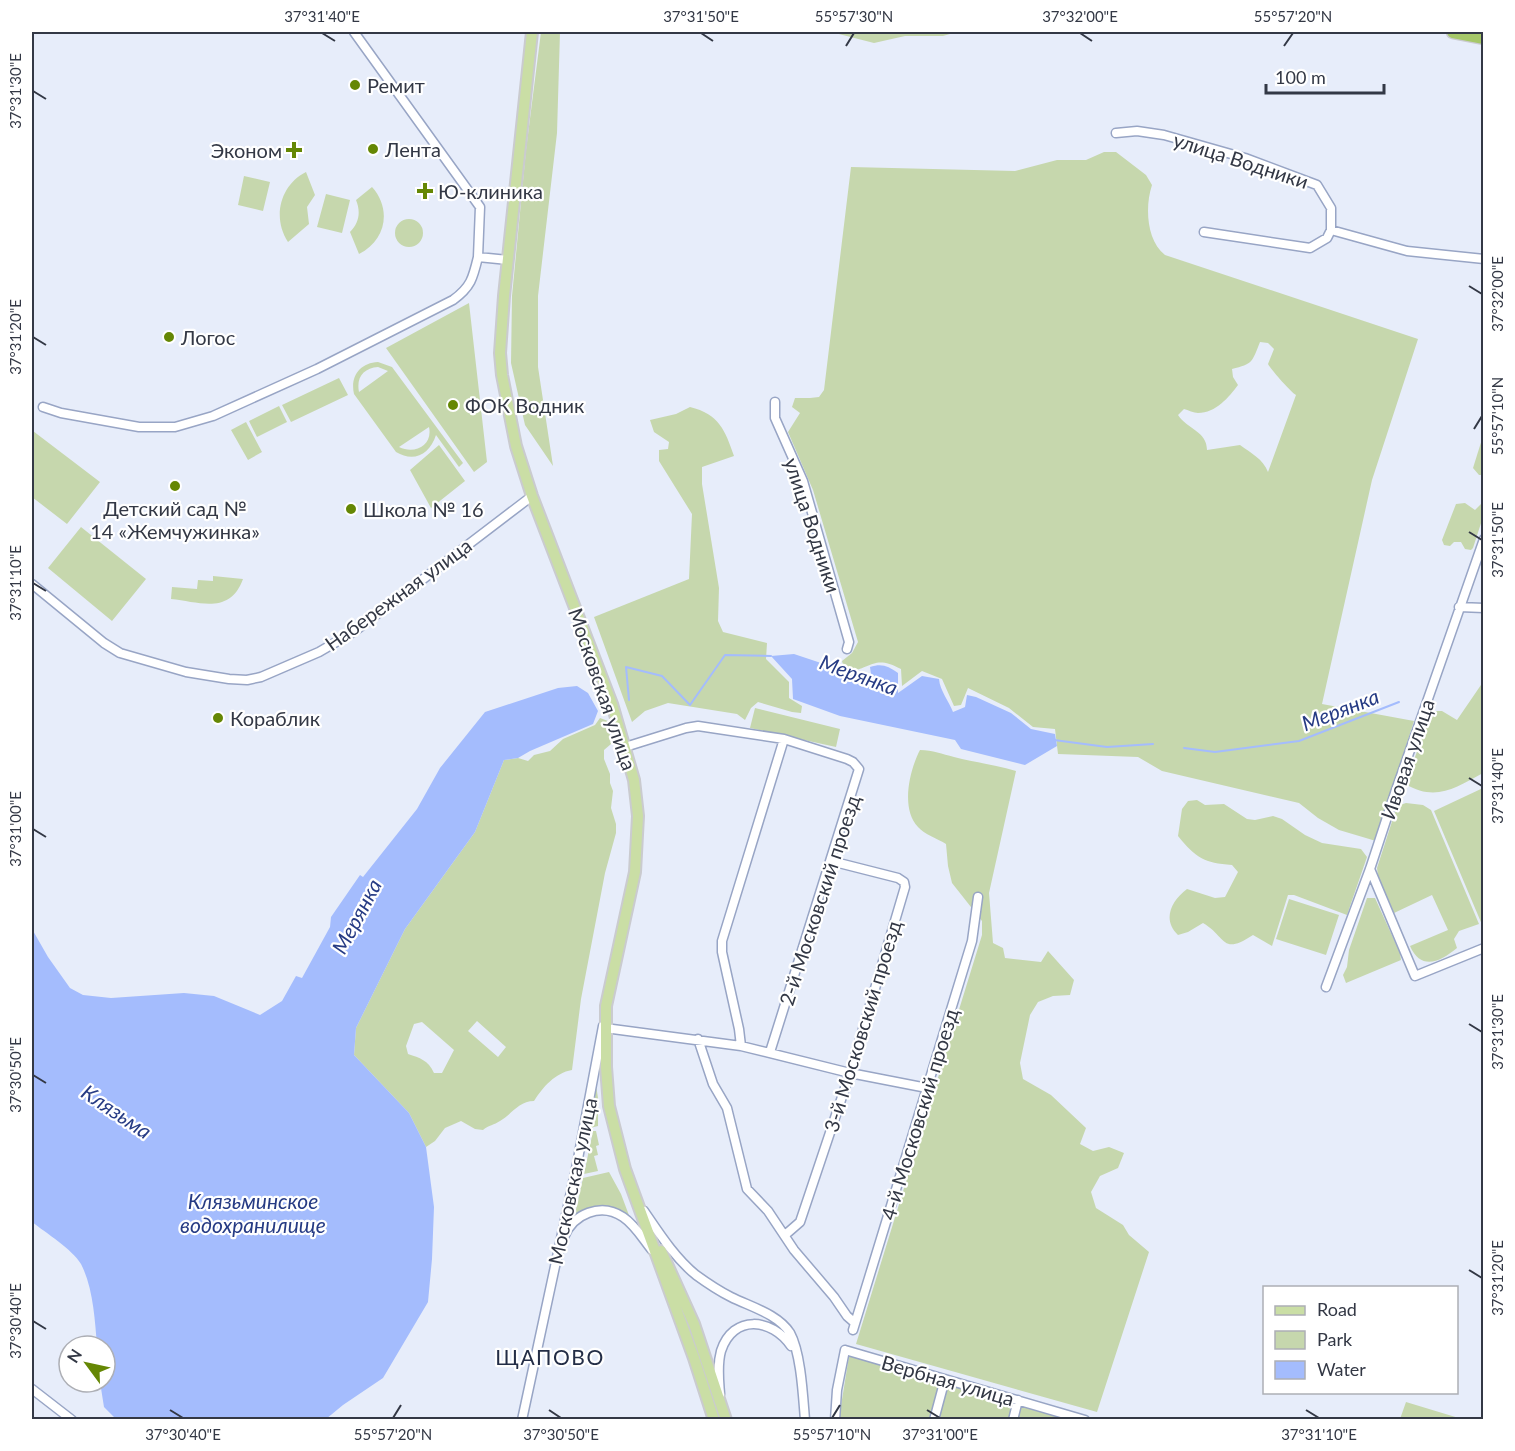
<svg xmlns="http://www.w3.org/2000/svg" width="1515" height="1451" font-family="Lato,sans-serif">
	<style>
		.green { fill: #c6d7ad; fill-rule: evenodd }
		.water { fill: #a4bcfd }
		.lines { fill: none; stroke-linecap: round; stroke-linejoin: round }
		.stream { stroke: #a4bcfd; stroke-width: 2 }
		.minor-casing { stroke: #98a5c5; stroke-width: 11 }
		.major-casing { stroke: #cacbcf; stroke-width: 14 }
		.highway-casing { stroke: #cacbcf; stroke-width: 15 }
		.minor { stroke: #fff; stroke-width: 8 }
		.major { stroke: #cadea5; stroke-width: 10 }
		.highway { stroke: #a6c869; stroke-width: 12 }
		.ticks { fill: none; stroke: #333845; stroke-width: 2 }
		.poi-dot { fill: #658704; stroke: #fff; stroke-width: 2 }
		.labels { text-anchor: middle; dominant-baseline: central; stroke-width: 4.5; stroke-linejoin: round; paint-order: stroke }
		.poi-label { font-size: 20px; fill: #333845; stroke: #fff; text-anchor: start }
		.street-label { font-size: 20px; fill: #333845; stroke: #fff }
		.water-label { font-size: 21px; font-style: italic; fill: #263b84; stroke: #fff }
		.neighbourhood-label { font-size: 21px; letter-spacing: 1.5px; fill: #232d46; stroke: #fff }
		.neatline { fill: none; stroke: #333845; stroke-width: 2 }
		.ticks-label { font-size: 15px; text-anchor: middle; fill: #333845 }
	</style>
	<rect width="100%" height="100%" fill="#e7edfa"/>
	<path class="green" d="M541,32H560L557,133L538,296V367L553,466L525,425L511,363L512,296L526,150Z
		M831,32H957L943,36H905L874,43Z
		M1104,152H1116L1146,175L1152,185C1145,206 1146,240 1165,255L1418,339L1372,480L1322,704L1414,721L1376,841L1339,830L1318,818L1299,803L1162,771L1138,757L1058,754L1055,729L1033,727L1009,708L968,688L961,705L954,706L942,679L922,671L902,686L901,669C873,654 873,669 845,672L842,661L852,653L858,642L813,490L788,432L800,413L792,407L795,398H810L819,397L824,390L851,167L1015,171L1057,160H1086ZM1260,342L1268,343L1274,349L1268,364C1272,371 1291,392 1296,395L1268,472C1263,459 1251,453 1240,445L1207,450C1207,431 1187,429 1178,415L1184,409C1188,410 1194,413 1198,413C1216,413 1229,397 1238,385L1233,377L1232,369C1253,364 1252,362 1260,342Z
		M306,172L315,195L307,207L309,224L288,242C272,218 280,185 306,172Z
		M244,176L270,182L263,211L238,205Z
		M372,187C392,209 386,241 359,254L350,232C359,223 361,212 356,200Z
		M326,194L350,200L342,233L317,227Z
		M395 233a14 14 0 1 1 28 0a14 14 0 1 1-28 0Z
		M469,303L487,462L474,472L386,348Z
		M378,362L392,367L463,463L459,467L436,435C430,454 414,463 396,452L354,394C350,376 360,363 378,362ZM378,367L388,371L359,392C356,377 364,368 378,367ZM429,427C433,445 415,455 399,447Z
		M339,378L348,395L291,422L282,405Z
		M279,406L287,422L257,437L249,421Z
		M690,407C719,414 725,430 734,456L702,467V484L719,588L718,621L723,632L767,643L766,659L789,682V698L802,706L801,713L792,712L758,702L751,708L745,720L737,714L668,703L645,711L632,722L594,617L689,579L692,514L659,461V450L668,449L669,442L654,432L650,420L676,414Z
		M246,422L262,452L248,460L231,430Z
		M33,431L100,482L67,524L32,497V433Z
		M1483,436V475H1479L1473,468Z
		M439,445L465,481L431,508L410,470Z
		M1483,496V517L1473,548L1471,550L1465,549L1461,542H1454L1450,546L1444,545L1442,540L1456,504L1465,503L1475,510L1483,502Z
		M81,527L146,579L112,621L48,568Z
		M213,576L243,579C230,615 200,602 171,599L172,587L197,589L198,580L213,581Z
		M1483,682V773C1455,788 1436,802 1405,784L1432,711H1442L1457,720Z
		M755,708L840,729L836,747L750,728Z
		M600,718L608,721L611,744L604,750V759L610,774V783L613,791L611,808L616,824V833L605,873L581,999L572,1070C555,1073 543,1087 534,1101C519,1101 512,1114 500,1121C494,1125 489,1125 483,1130L475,1129L461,1121L445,1128L435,1141L426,1147L409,1113L354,1055L356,1028L398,943L405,929L475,832L504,760L518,758L528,761L534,755L550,751L563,739L595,725ZM477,1021L506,1047L498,1057L468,1031ZM422,1022L454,1050L442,1073H434C428,1060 420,1058 408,1054L406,1046L414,1024Z
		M920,750C933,750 942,754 954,757C974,762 995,765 1016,771L989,893L993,943L1003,948L1005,958L1041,962L1048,951L1074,980L1070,995L1053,996L1038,1002L1030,1015L1020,1063L1023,1079L1051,1095L1086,1128L1080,1144L1093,1151L1109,1147L1124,1153L1118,1168L1100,1176L1091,1192L1096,1208L1123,1225L1129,1235L1149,1252L1097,1412L856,1344L982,935V921L952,883L948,866L946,844C938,839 924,834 918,827C900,808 910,769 920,750Z
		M1483,788L1484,927H1483L1434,811Z
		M1197,800L1205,805L1224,804L1247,819L1255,820L1273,816L1282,819L1305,835L1322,843L1361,849L1367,857L1347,915L1294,895H1288L1272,946L1253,935C1221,956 1227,937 1203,923L1188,932L1178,935C1162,920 1171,901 1187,889L1215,898L1225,897L1238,872L1232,865C1204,863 1196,858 1178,836L1182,809L1188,801Z
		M1406,803L1423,805L1431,810L1479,924L1459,931L1454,939L1457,948C1440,962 1421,971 1410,946L1448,930L1432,895L1394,913L1378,876L1377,868L1397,806Z
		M1367,898H1375L1400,953L1401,960L1346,983L1343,975L1347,967L1349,950Z
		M1289,899L1339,915L1326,955L1276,939Z
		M595,1079L598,1098V1126L590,1128Z
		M593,1131H596L599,1145L596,1146L598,1155L594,1156L598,1171L584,1174Z
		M609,1172L621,1194L630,1218C609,1203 599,1202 575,1214L583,1178Z
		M850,1350L1096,1419L840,1420V1412Z
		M1406,1402L1462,1419H1400Z"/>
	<path class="water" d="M794,654L827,665L844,675L871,674L870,667C882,663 888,666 898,673V693L922,676L939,679C940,691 949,701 953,712L965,707L967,695L976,697L1011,713L1031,729L1055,734L1057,746L1025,765L961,749L955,740L840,716L793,699L792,679L771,656Z
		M577,686L588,693L598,711L593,724L530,751L518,758L504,760L475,832L405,929L398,943L356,1028L354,1055L409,1113L426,1147L434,1207L432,1259L428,1302L383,1378L343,1405L326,1419H116L104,1407L100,1382H105V1346H97C95,1320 93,1287 81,1264C72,1249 46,1233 32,1222V929L48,957L70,988L83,995L111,998L184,993L214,996L260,1015L282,1001L296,976L302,978L330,927L331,917L360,875L363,877L417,809L440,768L485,712L558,688Z"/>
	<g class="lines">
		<path class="stream" d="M629,700L626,667L662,676L690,705L725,655L771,656
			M1054,740L1107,747L1153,744
			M1184,748L1215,752L1299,741L1399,702"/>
		<defs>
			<path id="minor" d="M354,32L480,207L478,257
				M1116,133L1137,131L1164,135L1245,158L1317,185L1331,208V230
				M1204,232L1310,248L1327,238L1331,230L1407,251L1484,259
				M775,402V418L803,481L849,642L847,649
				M43,407L61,413L139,427H175L213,416L317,369L453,300C471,287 473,278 478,257L508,260
				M32,584L104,643L120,653L186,672L229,679L247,680L261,677L319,652L355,631L532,496
				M1459,607L1484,608
				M625,747L686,728L698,726L784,739L847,759L853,762L859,769L770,1052
				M1370,869L1415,976L1484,948
				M1326,987L1370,869L1395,793L1484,539
				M605,1028L741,1046L850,1073L927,1088
				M698,1039L713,1084L727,1108L747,1189L768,1211L794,1250L834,1297L847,1316L855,1323
				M741,1046L739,1029L722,952V941L784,739
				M644,1211C659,1233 675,1258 696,1275C707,1283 719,1291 731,1297C751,1307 778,1314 790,1333C801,1353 803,1396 805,1420
				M785,1235L800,1222L850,1073L905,887L904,882L898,878L831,861
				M564,1237C573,1214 601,1202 623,1217C635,1225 643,1239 652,1250
				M853,1330L972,941L978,897
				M32,1389L72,1420
				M720,1394C719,1380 717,1365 721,1351C733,1314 772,1318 791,1346
				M522,1420L577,1164L603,1026
				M835,1420L837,1390L845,1350L1085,1420
				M934,1420L945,1379
				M1013,1420L1018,1400"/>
			<path id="major" d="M532,32L504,296L500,353L502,375L516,446L532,496L612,704L634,780L638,816L635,872L606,1006V1067L609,1106L625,1169L694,1358L714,1420
				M661,1251L694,1324L726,1420"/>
			<path id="highway" d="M1453,32L1484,38"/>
		</defs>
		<use href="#minor" class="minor-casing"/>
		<use href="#major" class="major-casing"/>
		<use href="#highway" class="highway-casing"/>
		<use href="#minor" class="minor"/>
		<use href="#major" class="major"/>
		<use href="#highway" class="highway"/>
	</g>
	<path class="ticks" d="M322,33L335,41M701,33L713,41M1080,33L1092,41M846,46L854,33M1284,46L1293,33M33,91L46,99M1469,286L1482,294M33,337L46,345M1474,429L1482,416M1469,532L1482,540M33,583L46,591M1469,778L1482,786M33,829L46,837M1469,1024L1482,1032M33,1075L46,1083M1469,1270L1482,1278M33,1321L46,1329M170,1410L183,1418M549,1410L561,1418M927,1410L940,1418M1306,1410L1319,1418M393,1418L401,1405M832,1418L840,1405"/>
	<g class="poi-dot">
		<circle cx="355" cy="85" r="6"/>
		<circle cx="373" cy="149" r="6"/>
		<path d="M291 141h6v6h6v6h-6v6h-6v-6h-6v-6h6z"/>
		<path d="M422 182h6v6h6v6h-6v6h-6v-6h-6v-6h6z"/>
		<circle cx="169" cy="337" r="6"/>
		<circle cx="453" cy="405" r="6"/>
		<circle cx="175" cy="486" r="6"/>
		<circle cx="351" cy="509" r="6"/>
		<circle cx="218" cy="718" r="6"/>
	</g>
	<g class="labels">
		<g class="poi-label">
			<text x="367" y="85">Ремит</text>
			<text x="385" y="149">Лента</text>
			<text x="282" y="150" text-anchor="end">Эконом</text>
			<text x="438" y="191">Ю-клиника</text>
			<text x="181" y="337">Логос</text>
			<text x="465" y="405">ФОК Водник</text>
			<text x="175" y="508" text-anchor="middle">Детский сад №<tspan x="175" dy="23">14 «Жемчужинка»</tspan></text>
			<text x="363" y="509">Школа № 16</text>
			<text x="230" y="718">Кораблик</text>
		</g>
		<g class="street-label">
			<text transform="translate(1241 160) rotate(18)">улица Водники</text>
			<text transform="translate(813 525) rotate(72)">улица Водники</text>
			<text transform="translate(398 594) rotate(-36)">Набережная улица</text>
			<text transform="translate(603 689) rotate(71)">Московская улица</text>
			<text transform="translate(1407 759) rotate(-71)">Ивовая улица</text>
			<text transform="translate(819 900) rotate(-72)">2-й Московский проезд</text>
			<text transform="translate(862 1026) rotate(-73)">3-й Московский проезд</text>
			<text transform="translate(919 1114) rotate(-73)">4-й Московский проезд</text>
			<text transform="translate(572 1181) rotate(-78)">Московская улица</text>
			<text transform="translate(948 1380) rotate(16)">Вербная улица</text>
		</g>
		<g class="water-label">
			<text transform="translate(859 674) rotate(20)">Мерянка</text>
			<text transform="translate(1340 709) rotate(-21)">Мерянка</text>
			<text transform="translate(356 916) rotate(-62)">Мерянка</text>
			<text transform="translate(117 1111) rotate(34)">Клязьма</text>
			<text x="253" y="1200">Клязьминское<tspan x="253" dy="24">водохранилище</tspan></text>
		</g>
		<g class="neighbourhood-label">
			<text x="550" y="1356">ЩАПОВО</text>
		</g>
	</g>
	<rect width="1515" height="1451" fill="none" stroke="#ffffff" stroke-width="66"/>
	<rect x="1263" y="1286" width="195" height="108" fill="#ffffff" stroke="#adafb5" stroke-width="1.5"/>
	<rect x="1275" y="1306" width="30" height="9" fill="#cadea5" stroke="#adafb5" stroke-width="1.5"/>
	<text x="1317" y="1316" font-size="18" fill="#333845">Road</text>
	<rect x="1275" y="1331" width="30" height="18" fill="#c6d7ad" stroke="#adafb5" stroke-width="1.5"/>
	<text x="1317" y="1346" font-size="18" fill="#333845">Park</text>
	<rect x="1275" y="1361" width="30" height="18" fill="#a4bcfd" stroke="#adafb5" stroke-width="1.5"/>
	<text x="1317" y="1376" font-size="18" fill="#333845">Water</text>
	<g transform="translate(87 1364) rotate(303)"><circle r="28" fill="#ffffff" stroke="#adafb5" stroke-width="1.5"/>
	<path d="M0-4.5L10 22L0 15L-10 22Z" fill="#658704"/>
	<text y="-9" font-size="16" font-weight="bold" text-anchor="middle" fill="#333845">N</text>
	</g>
	<path d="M1266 84v9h118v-9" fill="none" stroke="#333845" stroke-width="3"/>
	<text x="1275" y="84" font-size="18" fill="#333845" stroke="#ffffff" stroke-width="4.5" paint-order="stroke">100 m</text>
	<rect x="33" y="33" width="1449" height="1385" class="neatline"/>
	<g class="ticks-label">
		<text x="322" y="22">37°31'40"E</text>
		<text x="701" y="22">37°31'50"E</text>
		<text x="854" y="22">55°57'30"N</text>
		<text x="1080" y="22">37°32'00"E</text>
		<text x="1293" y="22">55°57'20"N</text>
		<text transform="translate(16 91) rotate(-90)" y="5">37°31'30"E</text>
		<text transform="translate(1498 294) rotate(-90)" y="5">37°32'00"E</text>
		<text transform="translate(16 337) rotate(-90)" y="5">37°31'20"E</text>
		<text transform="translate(1498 416) rotate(-90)" y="5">55°57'10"N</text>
		<text transform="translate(1498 540) rotate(-90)" y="5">37°31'50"E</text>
		<text transform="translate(16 583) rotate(-90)" y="5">37°31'10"E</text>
		<text transform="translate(1498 786) rotate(-90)" y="5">37°31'40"E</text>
		<text transform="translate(16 829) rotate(-90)" y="5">37°31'00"E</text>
		<text transform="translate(1498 1032) rotate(-90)" y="5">37°31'30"E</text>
		<text transform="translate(16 1075) rotate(-90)" y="5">37°30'50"E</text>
		<text transform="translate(1498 1278) rotate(-90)" y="5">37°31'20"E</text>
		<text transform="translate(16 1321) rotate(-90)" y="5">37°30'40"E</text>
		<text x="183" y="1440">37°30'40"E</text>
		<text x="393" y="1440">55°57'20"N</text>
		<text x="561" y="1440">37°30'50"E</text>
		<text x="832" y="1440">55°57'10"N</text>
		<text x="940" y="1440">37°31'00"E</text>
		<text x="1319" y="1440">37°31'10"E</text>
	</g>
</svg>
